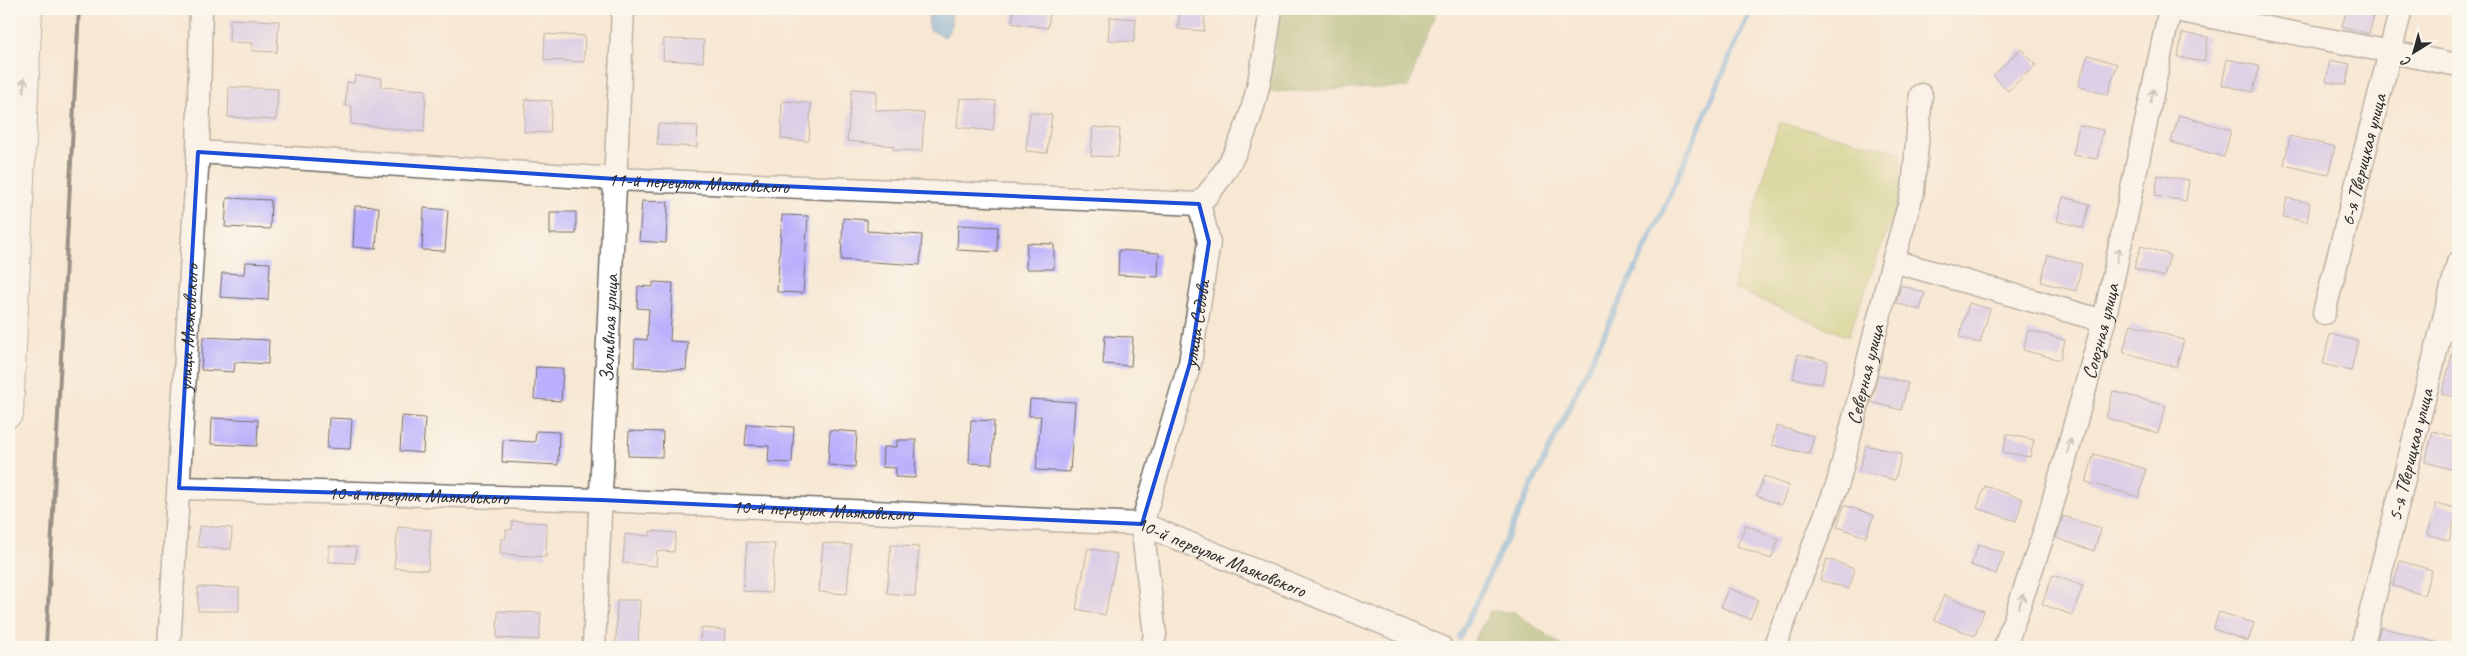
<svg xmlns="http://www.w3.org/2000/svg" width="2467" height="656" font-family="Caveat,sans-serif">
	<style>
		.green { fill: #bbc86a; stroke: #737a4a }
		.forest { fill: #94ac5e; stroke: #606c44 }
		.water { fill: #67a7da; stroke: #496982 }
		.lines { fill: none; stroke-linecap: round; stroke-linejoin: round }
		.stream { stroke: #67a7da; stroke-width: 5.5 }
		.building { fill: #baaffc }
		.minor-casing { stroke: #726d66; stroke-width: 25 }
		.major-casing { stroke: #726d66; stroke-width: 30 }
		.minor { stroke: #fff; stroke-width: 22 }
		.major { stroke: #fff; stroke-width: 28 }
		.rail { stroke: #2b2b2b; stroke-width: 4 }
		.oneway { stroke: #a0a0a0 }
		.marked { fill: none; stroke: #1d4ed8; stroke-width: 4; stroke-linejoin: round }
		.labels { text-anchor: middle; dominant-baseline: central; stroke-width: 4.5; stroke-linejoin: round; paint-order: stroke }
		.street-label { font-size: 20px; fill: #2b2b2b; stroke: #fbf7ec }
	</style>
	<rect width="100%" height="100%" fill="#fbf7ec"/>
	<filter id="ink" filterUnits="userSpaceOnUse"><feTurbulence type="fractalNoise" baseFrequency=".02" numOctaves="2"/><feDisplacementMap in="SourceGraphic" scale="10" xChannelSelector="R" yChannelSelector="G"/><feConvolveMatrix kernelMatrix="1 2 1 2 8 2 1 2 1" color-interpolation-filters="sRGB"/></filter>
	<filter id="wash" filterUnits="userSpaceOnUse"><feTurbulence type="fractalNoise" baseFrequency=".0096" numOctaves="4" result="noise"/><feDisplacementMap in="SourceGraphic" scale="20" xChannelSelector="R" yChannelSelector="G"/><feGaussianBlur stdDeviation="1.12" result="paint"/><feColorMatrix in="noise" values="0 0 0 0 0 0 0 0 0 0 0 0 0 0 0 0 0 1.4 0 .05"/><feComposite in="paint" operator="in"/></filter>
	<g filter="url(#wash)">
		<rect width="100%" height="100%" fill="#f7e8d4"/>
		<path class="green" d="M1779,122L1901,152L1900,196L1848,337L1733,288Z"/>
		<path class="forest" d="M1282,9H1437L1408,87L1267,92Z
			M1490,611L1514,612L1564,647H1482L1474,640Z"/>
		<path class="water" d="M929,9H952L951,27L945,37L928,29Z"/>
		<g class="lines">
			<path class="stream" d="M1459,638L1662,213L1751,9"/>
		</g>
		<g id="blocks">
			<path class="building" d="M1014,9L1050,12L1048,28L1012,23Z
				M1180,9H1205L1204,31L1178,29Z
				M2347,9H2376L2369,34L2342,26Z
				M1110,17L1136,19L1134,42L1108,40Z
				M230,19L279,21L277,52L252,51L253,43L229,42Z
				M2182,33L2208,37L2204,62L2178,57Z
				M545,34L585,36L584,62L544,60Z
				M664,39L704,40L703,62L663,60Z
				M2021,49L2036,65L2008,91L1993,75Z
				M2088,55L2117,64L2108,95L2078,86Z
				M2227,59L2259,66L2253,92L2222,85Z
				M2330,60L2350,64L2346,85L2326,82Z
				M355,76L382,78L381,87L426,90L424,132L351,124L352,106H345L347,82L354,83Z
				M229,87L278,89L276,120L228,117Z
				M852,89L877,91L875,110L924,113L922,151L894,150V146L847,141Z
				M960,98L996,101L993,131L957,127Z
				M526,99L552,101L550,133L524,132Z
				M782,101L811,103L809,141L781,139Z
				M1030,112L1052,115L1047,153L1026,151Z
				M2179,115L2231,130L2224,157L2171,142Z
				M658,124L698,126L697,147L657,145Z
				M2079,125L2103,130L2097,159L2073,155Z
				M1093,127L1120,129L1118,157L1091,156Z
				M2290,136L2335,147L2328,175L2284,165Z
				M2158,175L2189,180L2186,201L2155,196Z
				M2063,197L2090,204L2083,228L2057,221Z
				M227,198L271,200L270,229L225,227Z
				M2287,198L2310,203L2307,222L2283,217Z
				M642,201L668,202L666,243L639,241Z
				M355,206L379,207L376,249L353,247Z
				M424,208L448,210L445,251L422,250Z
				M550,212H576V234H550Z
				M782,215L808,216L803,293L777,292Z
				M843,218L867,220V231L922,235L920,265L841,260Z
				M958,225L998,227L997,252L957,250Z
				M1027,243L1054,244V269H1026Z
				M2141,246L2170,255L2164,277L2134,268Z
				M1119,250L1159,253L1158,277L1118,275Z
				M2048,255L2082,264L2076,291L2041,282Z
				M245,262L270,263L268,300L220,297L222,273L244,274Z
				M653,282L673,283L670,341L688,342L686,370L634,367L635,339L647,340L649,309L637,308L638,286L653,287Z
				M1901,285L1925,293L1920,310L1896,303Z
				M1969,303L1990,309L1980,343L1959,337Z
				M2131,324L2184,340L2176,367L2123,352Z
				M2028,330L2065,340L2060,360L2023,350Z
				M2330,334L2358,341L2351,371L2323,364Z
				M1105,336L1133,337L1131,366L1103,364Z
				M203,337L269,340L268,364L235,362L234,372L201,370Z
				M2453,351L2458,352V398L2442,394Z
				M1798,354L1828,361L1822,384L1793,378Z
				M536,367L563,368L561,401L534,399Z
				M1878,375L1908,383L1901,410L1871,402Z
				M2113,391L2166,406L2158,433L2106,418Z
				M1030,399L1075,402L1070,472L1036,470L1041,416H1029Z
				M402,416L425,418L423,453L400,451Z
				M212,418L258,420L257,446L211,444Z
				M329,418L352,419L350,449L327,448Z
				M971,420L994,421L992,464L969,463Z
				M747,424L794,427L792,463L768,462L769,446L745,445Z
				M1776,426L1814,436L1809,454L1772,445Z
				M830,430L857,432L855,467L828,465Z
				M536,431L559,432L558,465L502,462L503,440L535,442Z
				M629,431L663,432L662,457L628,456Z
				M2433,431L2458,438V471L2425,462Z
				M2007,434L2034,440L2030,457L2003,452Z
				M897,440H916L915,478L895,477L896,468L882,467L883,447H897Z
				M1866,445L1902,454L1895,480L1859,471Z
				M2094,454L2146,469L2139,497L2086,482Z
				M1764,476L1789,486L1781,505L1757,496Z
				M1985,486L2023,499L2016,521L1977,508Z
				M2436,503L2458,509L2449,541L2427,534Z
				M1844,505L1874,515L1866,537L1837,527Z
				M2063,516L2101,528L2094,551L2056,538Z
				M512,521L547,523L546,557L500,554L501,539H506V530H512Z
				M1746,525L1779,539L1771,559L1737,546Z
				M199,526L232,528L231,549L198,547Z
				M398,527L431,530L428,570L394,568Z
				M650,531L676,533L674,552L657,551L656,566L623,563L625,534L650,536Z
				M747,542L775,544L771,593L743,591Z
				M823,543L851,545L847,594L819,592Z
				M1979,544L2004,553L1996,574L1971,565Z
				M891,545L919,547L915,596L887,593Z
				M329,546L356,547L355,563L329,562Z
				M1088,548L1117,554L1105,615L1076,609Z
				M1827,559L1855,569L1849,589L1820,580Z
				M2400,561L2432,570L2424,595L2393,586Z
				M2053,575L2083,586L2072,615L2042,604Z
				M198,587L239,588V611H198Z
				M1728,588L1758,600L1750,619L1721,607Z
				M1944,595L1984,611L1975,636L1934,620Z
				M617,600H640L638,646L616,645Z
				M498,611L541,613L539,640L497,638Z
				M2219,612L2254,623L2248,641L2213,629Z
				M2381,627L2438,643L2437,647H2375Z
				M701,628L726,630L725,647H700Z"/>
		</g>
	</g>
	<g filter="url(#ink)">
		<use href="#blocks" fill-opacity="0" stroke="#726d66" stroke-width="1"/>
		<g class="lines">
			<defs>
				<g id="minor">
					<path d="M2170,9L2458,65"/>
					<path id="s1" d="M198,152L616,179L1199,204"/>
					<path d="M1199,204C1253,147 1260,83 1271,9"/>
					<path d="M1893,261L2104,321"/>
					<path id="s2" d="M2324,313L2401,9"/>
					<path id="s3" d="M179,488L601,500L1142,524L1441,647"/>
					<path id="s4" d="M169,647L198,152L201,9"/>
					<path id="s5" d="M594,647L623,9"/>
					<path id="s6" d="M1152,647L1155,635L1142,524L1190,363L1209,242L1199,204"/>
					<path id="s7" d="M1774,647L1838,483L1893,261L1913,191L1921,95"/>
					<path id="s8" d="M2005,647L2046,527L2104,321L2170,9"/>
					<path id="s9" d="M2362,647L2458,263"/>
				</g>
				<path id="major" d="M9,413L28,9"/>
			</defs>
			<use href="#minor" class="minor-casing"/>
			<use href="#major" class="major-casing"/>
			<use href="#minor" class="minor"/>
			<use href="#major" class="major"/>
			<path class="rail" d="M46,647L79,9"/>
		</g>
		<defs><path id="oneway-shaft" d="M-6 0H5M1.5-3L5.5 0L1.5 3" fill="none" stroke-width="1.6" stroke-linecap="round" stroke-linejoin="round" transform="scale(1.25)"/></defs>
		<g class="oneway">
			<use href="#oneway-shaft" transform="translate(24 85) rotate(-87)"/>
			<use href="#oneway-shaft" transform="translate(2152 96) rotate(-78)"/>
			<use href="#oneway-shaft" transform="translate(2118 255) rotate(-78)"/>
			<use href="#oneway-shaft" transform="translate(2069 446) rotate(-74)"/>
			<use href="#oneway-shaft" transform="translate(2021 601) rotate(-71)"/>
		</g>
	</g>
	<path d="M0 0H2467V656H0ZM198,152L616,179L1199,204L1209,242L1190,363L1142,524L601,500L179,488Z" fill="#f7e8d4" fill-opacity=".55" fill-rule="evenodd"/>
	<path class="marked" d="M198,152L616,179L1199,204L1209,242L1190,363L1142,524L601,500L179,488Z"/>
	<g class="labels">
		<g class="street-label">
			<text stroke="none"><textPath href="#s2" startOffset="158">6-я Тверицкая улица</textPath></text>
			<text stroke="none"><textPath href="#s1" startOffset="501">11-й переулок Маяковского</textPath></text>
			<text stroke="none"><textPath href="#s6" startOffset="332">улица Седова</textPath></text>
			<text stroke="none"><textPath href="#s4" startOffset="320">улица Маяковского</textPath></text>
			<text stroke="none"><textPath href="#s5" startOffset="319">Заливная улица</textPath></text>
			<text stroke="none"><textPath href="#s8" startOffset="330">Союзная улица</textPath></text>
			<text stroke="none"><textPath href="#s7" startOffset="288">Северная улица</textPath></text>
			<text stroke="none"><textPath href="#s9" startOffset="198">5-я Тверицкая улица</textPath></text>
			<text stroke="none"><textPath href="#s3" startOffset="239">10-й переулок Маяковского</textPath></text>
			<text stroke="none"><textPath href="#s3" startOffset="644">10-й переулок Маяковского</textPath></text>
			<text stroke="none"><textPath href="#s3" startOffset="1049">10-й переулок Маяковского</textPath></text>
		</g>
	</g>
	<rect width="2467" height="656" fill="none" stroke="#fbf7ec" stroke-width="30"/>
	<g transform="translate(2414 52) rotate(217)" stroke="#fbf7ec" stroke-width="4" paint-order="stroke">
	<path d="M0-4L9 19L0 12L-9 19Z" fill="#2b2b2b"/>
	<text y="-8" font-size="14" font-weight="bold" text-anchor="middle" fill="#2b2b2b">С</text>
	</g>
</svg>
